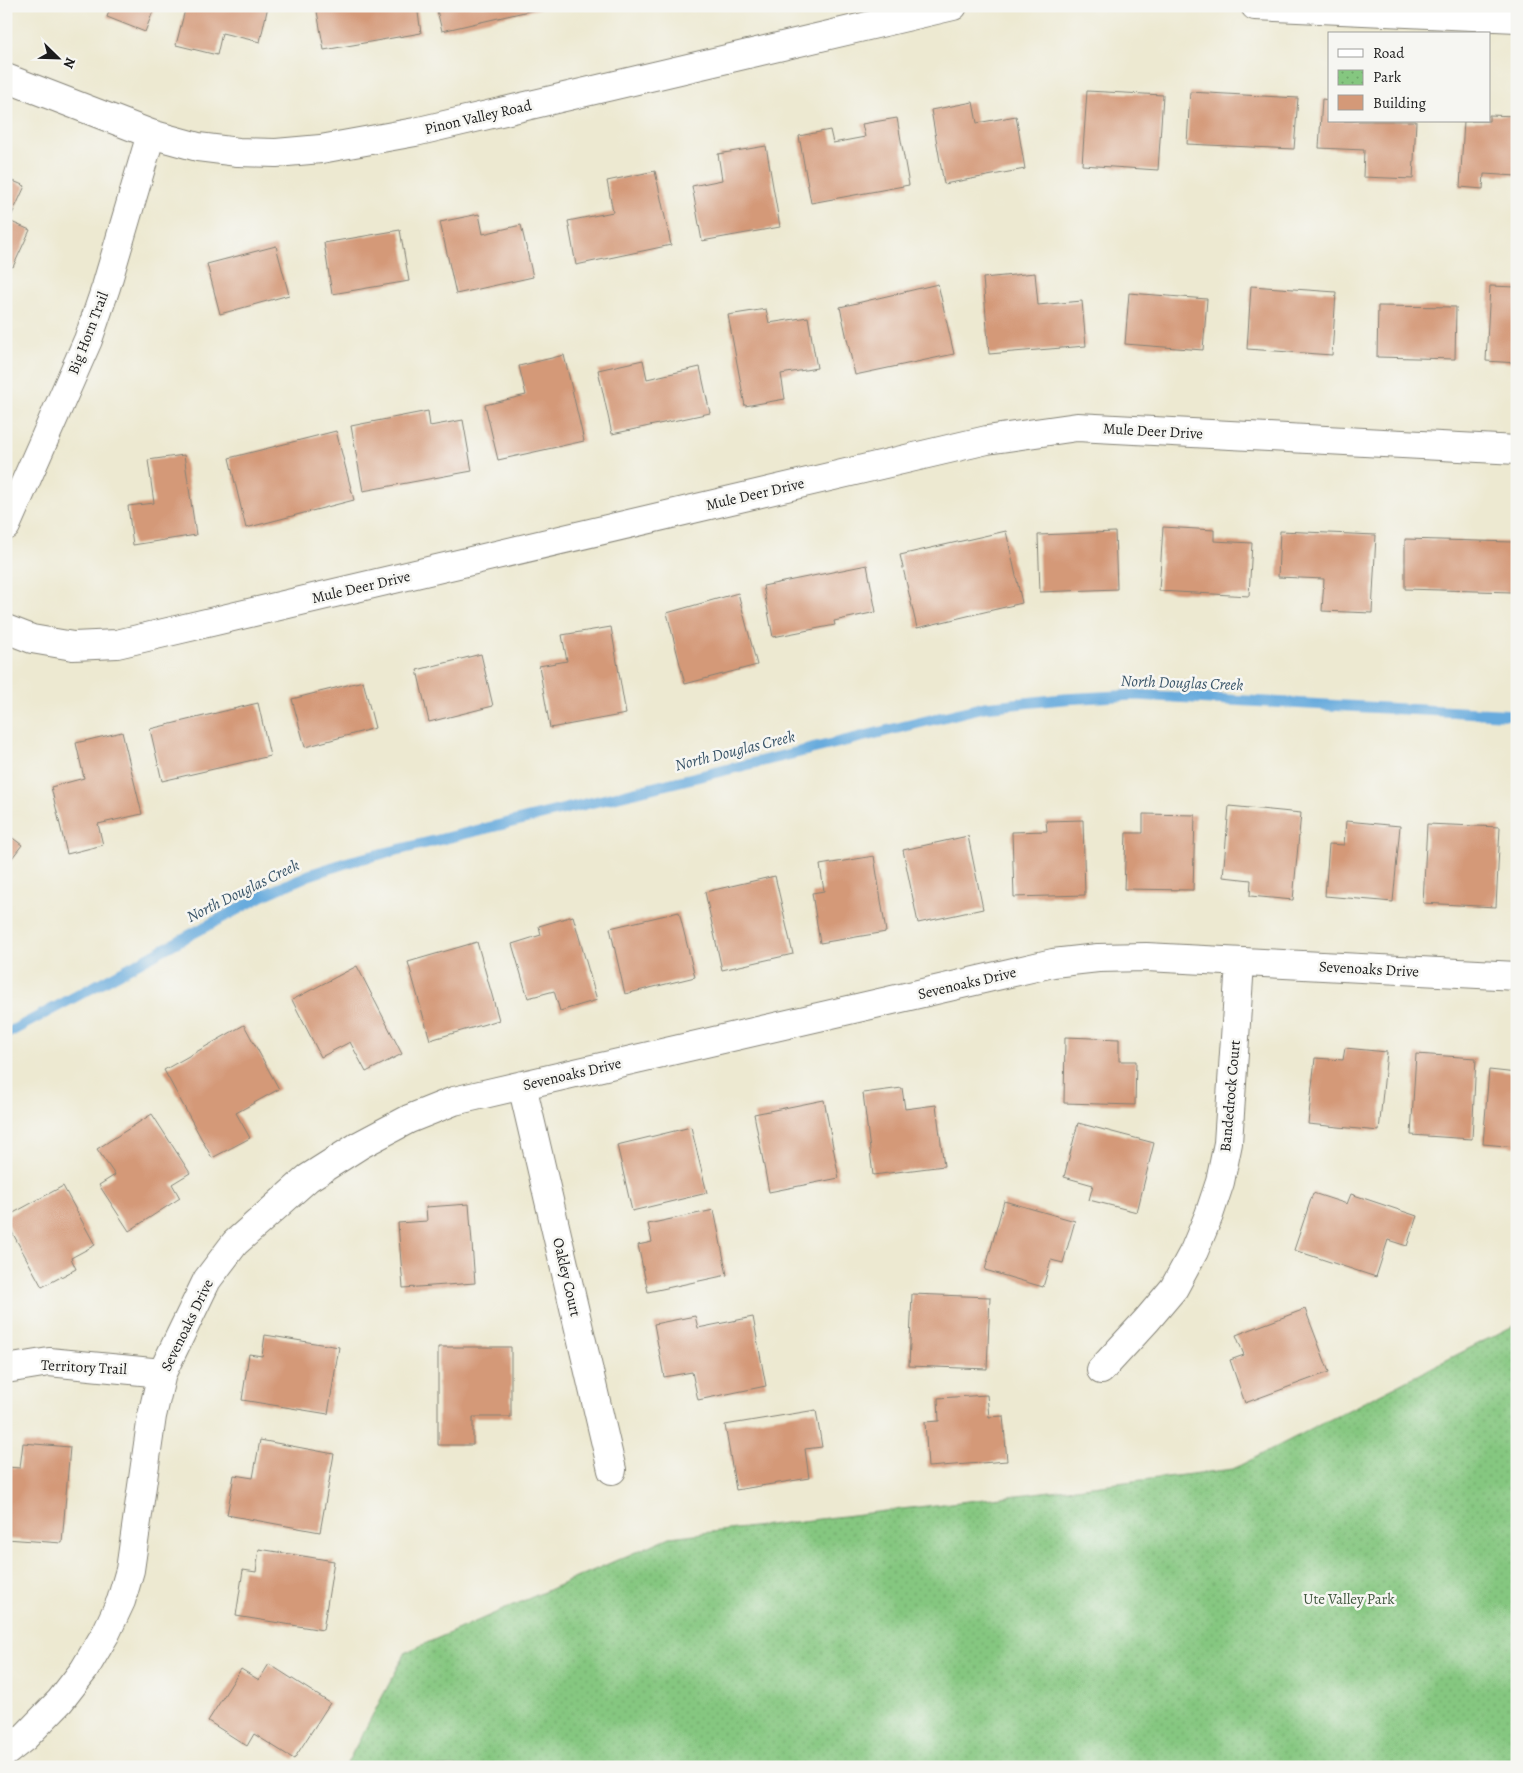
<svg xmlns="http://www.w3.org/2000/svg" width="1523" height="1773" font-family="Alegreya,serif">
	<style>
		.park { fill: url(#park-dots); stroke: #50724e }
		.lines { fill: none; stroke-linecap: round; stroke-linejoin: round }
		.stream { stroke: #68abdd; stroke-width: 11 }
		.building { fill: #d49978 }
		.street-casing { stroke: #848276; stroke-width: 30 }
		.street { stroke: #fff; stroke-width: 28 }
		.labels { text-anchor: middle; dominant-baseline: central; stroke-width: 5; stroke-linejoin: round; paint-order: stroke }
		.street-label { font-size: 15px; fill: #1c1c1c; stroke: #f6f6f2 }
		.park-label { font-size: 15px; fill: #41583f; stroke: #f6f6f2 }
		.water-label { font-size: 16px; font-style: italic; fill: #3a5569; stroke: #f6f6f2 }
	</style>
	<defs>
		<pattern id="park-dots" width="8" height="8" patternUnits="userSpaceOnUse" patternTransform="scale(1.25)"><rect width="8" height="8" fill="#85c780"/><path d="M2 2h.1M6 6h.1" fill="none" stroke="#72aa6e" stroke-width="1.8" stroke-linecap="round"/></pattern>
	</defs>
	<rect width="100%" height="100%" fill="#f6f6f2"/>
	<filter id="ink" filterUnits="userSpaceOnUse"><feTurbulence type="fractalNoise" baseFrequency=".02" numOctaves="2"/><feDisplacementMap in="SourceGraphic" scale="10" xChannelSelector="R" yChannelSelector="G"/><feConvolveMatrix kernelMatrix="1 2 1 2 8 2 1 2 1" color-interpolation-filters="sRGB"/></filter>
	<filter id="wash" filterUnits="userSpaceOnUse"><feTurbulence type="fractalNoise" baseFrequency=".0096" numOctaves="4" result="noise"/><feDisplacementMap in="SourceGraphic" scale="20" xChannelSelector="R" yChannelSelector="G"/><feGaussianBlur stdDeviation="1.12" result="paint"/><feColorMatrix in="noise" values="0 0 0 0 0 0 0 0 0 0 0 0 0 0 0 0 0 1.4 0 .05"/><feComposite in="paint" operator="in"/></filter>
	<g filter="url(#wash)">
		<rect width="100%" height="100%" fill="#ede9d1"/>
		<path class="park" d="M1517,1324V1767H345L406,1652L670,1537L1233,1469Z"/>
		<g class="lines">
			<path class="stream" d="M6,1034L266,894L309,875L352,861L984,707L1063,699L1135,695L1517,715"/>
		</g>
		<g id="blocks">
			<path class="building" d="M111,6H155L145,32L107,17Z
				M186,6H268L260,42L222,33L217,55L176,45Z
				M316,6H417L421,33L324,50Z
				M436,6H546V7L442,31Z
				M1087,91L1163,95L1158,170L1082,165Z
				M1190,92L1298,98L1294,149L1187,144Z
				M1322,99L1329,100V121H1416L1413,179L1363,177L1364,150L1319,148Z
				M973,102L977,123L1016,116L1025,169L944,184L931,110Z
				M1489,115L1517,116V176L1484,174L1483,189L1460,187L1464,121H1489Z
				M897,118L909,185L811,203L799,136L830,130L833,143L865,137L862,124Z
				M766,146L780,227L702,241L692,186L722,180L718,154Z
				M655,171L671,245L576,265L568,221L613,212L607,181Z
				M6,178L25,186L9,221L30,230L13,267L6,264Z
				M479,214L483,234L521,225L533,277L456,294L440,222Z
				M400,230L409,281L332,294L324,243Z
				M276,246L289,295L220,314L207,264Z
				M1035,273L1038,305L1082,301L1086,346L989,354L983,278Z
				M938,284L954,354L855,375L840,307Z
				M1251,286L1336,292L1332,355L1247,349Z
				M1490,286L1517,287V363L1486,361Z
				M1129,293L1207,299L1203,350L1125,344Z
				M1378,306L1456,307L1455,359L1377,357Z
				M766,309L769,323L808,317L817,368L781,374L785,399L745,406L728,315Z
				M564,355L584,441L498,460L485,405L526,395L519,366Z
				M643,360L647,379L700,367L710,413L612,434L598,370Z
				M428,411L430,426L463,420L472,471L363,491L351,426Z
				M336,431L354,500L246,528L229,458Z
				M184,455L196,535L133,545L128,506L154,503L148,460Z
				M1163,527L1214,530V541L1252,543L1249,596L1159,591Z
				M1006,531L1022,603L917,628L900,555Z
				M1280,531L1376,535L1372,613L1322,611L1324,579L1278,577Z
				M1115,532L1117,589L1040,592L1038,535Z
				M1405,539L1513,542L1512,592L1405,589Z
				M867,565L876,612L834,621L835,625L773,637L763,586Z
				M738,593L757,665L685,684L667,613Z
				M611,627L626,714L550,728L539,666L567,661L562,635Z
				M481,654L493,706L429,722L417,670Z
				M363,681L375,728L305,747L292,699Z
				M258,703L270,756L162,781L150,729Z
				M122,732L142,814L98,824L103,845L67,854L51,787L84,778L76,743Z
				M1229,806L1301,813L1293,900L1250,896L1251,880L1223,877Z
				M1143,814L1195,815L1193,890L1124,889L1126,833H1143Z
				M1083,820L1085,895L1014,897L1012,832L1047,831L1046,821Z
				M1346,821L1400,826L1393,902L1325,896L1329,844L1344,845Z
				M1427,824L1500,827L1496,907L1423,903Z
				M6,833L22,845L6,866Z
				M968,836L983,909L918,923L903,850Z
				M874,856L886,932L820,943L812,893L824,891L820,865Z
				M775,876L793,954L722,970L705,892Z
				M679,912L695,977L625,994L610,928Z
				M573,916L597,1000L560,1011L554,991L528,998L512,944L541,935L539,926Z
				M477,942L499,1020L430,1040L408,962Z
				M357,966L402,1054L366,1072L350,1042L321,1057L292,1000Z
				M244,1025L279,1089L236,1113L250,1138L212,1158L164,1070Z
				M1065,1037L1119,1039V1061H1136L1135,1105L1064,1103Z
				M1345,1048L1387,1052L1379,1131L1308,1124L1315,1058L1343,1060Z
				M1416,1054L1476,1058L1472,1139L1411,1135Z
				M1489,1070L1517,1073V1147L1483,1144Z
				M902,1088L905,1109L936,1105L944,1166L873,1175L863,1093Z
				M824,1100L839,1178L769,1192L754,1114Z
				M152,1114L190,1173L172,1184L180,1198L129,1231L99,1185L115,1175L97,1149Z
				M1078,1123L1154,1143L1137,1212L1089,1200L1093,1185L1064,1177Z
				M691,1127L707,1193L632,1211L617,1145Z
				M63,1186L95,1245L71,1258L76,1269L42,1287L6,1221V1217Z
				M1313,1193L1347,1204L1351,1194L1417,1216L1407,1246L1388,1240L1376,1277L1294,1250Z
				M1004,1201L1075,1221L1063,1263L1051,1260L1043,1287L985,1270Z
				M469,1204L475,1283L403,1288L398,1223L427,1221L426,1207Z
				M714,1210L727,1275L648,1292L638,1245L652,1242L648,1224Z
				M912,1294L990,1297L987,1369L909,1366Z
				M1305,1309L1329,1372L1245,1403L1230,1360L1244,1355L1236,1335Z
				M695,1316L698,1328L753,1317L766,1386L698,1400L692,1372L664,1377L654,1324Z
				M265,1335L339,1347L328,1414L242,1400L249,1354L262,1356Z
				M438,1347H511V1417H473V1445H438Z
				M987,1395L989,1417L1003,1416L1007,1461L928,1467L925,1422L939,1421L938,1398Z
				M816,1410L822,1447L805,1449L809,1478L736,1490L725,1425Z
				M260,1440L334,1454L320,1532L227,1515L234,1475L253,1478Z
				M23,1443L70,1447L62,1543L6,1539V1467L20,1468Z
				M259,1549L334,1561L323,1630L236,1616L243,1570L256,1572Z
				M269,1664L330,1703L294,1759L254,1734L247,1746L208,1721L241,1669L259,1680Z"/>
		</g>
	</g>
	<g filter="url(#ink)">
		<use href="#blocks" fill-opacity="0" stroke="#848276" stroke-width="1"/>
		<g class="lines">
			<defs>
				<path id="street" d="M1255,6L1517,18
					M6,78L151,134L198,147L238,152L276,153L321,149L415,132L953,6
					M6,526L88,340L106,287L151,134
					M6,629L32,639L73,646L117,644L987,440L1077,427L1517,450
					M522,1085L612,1470
					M6,1369L49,1362L162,1373
					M1101,1370L1147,1320L1174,1288L1194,1251L1209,1215L1220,1182L1228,1143L1240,963
					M6,1752L25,1737L60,1701L84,1670L106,1633L121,1601L130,1570L152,1416L162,1373L207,1280L235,1243L308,1178L360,1145L409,1119L454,1101L1053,963L1098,958L1146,957L1517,976"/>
			</defs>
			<use href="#street" class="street-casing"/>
			<use href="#street" class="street"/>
		</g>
	</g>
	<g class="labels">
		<g class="street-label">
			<text transform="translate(478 117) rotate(-13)">Pinon Valley Road</text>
			<text transform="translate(88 333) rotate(-69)">Big Horn Trail</text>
			<text transform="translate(1153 431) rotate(3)">Mule Deer Drive</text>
			<text transform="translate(755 494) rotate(-13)">Mule Deer Drive</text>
			<text transform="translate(361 587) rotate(-13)">Mule Deer Drive</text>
			<text transform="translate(1369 969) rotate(3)">Sevenoaks Drive</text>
			<text transform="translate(967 983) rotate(-13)">Sevenoaks Drive</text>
			<text transform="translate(572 1074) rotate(-13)">Sevenoaks Drive</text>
			<text transform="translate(1230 1096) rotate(-85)">Bandedrock Court</text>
			<text transform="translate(567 1277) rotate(77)">Oakley Court</text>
			<text transform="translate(187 1325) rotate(-64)">Sevenoaks Drive</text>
			<text transform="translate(84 1367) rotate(3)">Territory Trail</text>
		</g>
		<g class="park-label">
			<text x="1349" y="1599">Ute Valley Park</text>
		</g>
		<g class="water-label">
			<text transform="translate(1182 683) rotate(2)">North Douglas Creek</text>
			<text transform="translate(735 751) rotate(-14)">North Douglas Creek</text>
			<text transform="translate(243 891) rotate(-26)">North Douglas Creek</text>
		</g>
	</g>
	<rect width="1523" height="1773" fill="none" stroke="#f6f6f2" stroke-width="25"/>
	<rect x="1328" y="32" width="162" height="90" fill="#f6f6f2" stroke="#9f9f9c"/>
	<rect x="1338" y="49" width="25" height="8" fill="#ffffff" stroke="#9f9f9c"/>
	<text x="1373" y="58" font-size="15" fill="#1c1c1c">Road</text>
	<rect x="1338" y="70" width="25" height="15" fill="url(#park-dots)" stroke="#9f9f9c"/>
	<text x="1373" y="82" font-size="15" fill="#1c1c1c">Park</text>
	<rect x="1338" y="95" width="25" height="15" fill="#d49978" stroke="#9f9f9c"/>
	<text x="1373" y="108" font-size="15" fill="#1c1c1c">Building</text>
	<g transform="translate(58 58) rotate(113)" stroke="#f6f6f2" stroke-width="4" paint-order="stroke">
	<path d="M0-4L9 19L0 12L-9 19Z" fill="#1c1c1c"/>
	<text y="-8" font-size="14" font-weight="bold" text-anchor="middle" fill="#1c1c1c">N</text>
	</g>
</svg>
